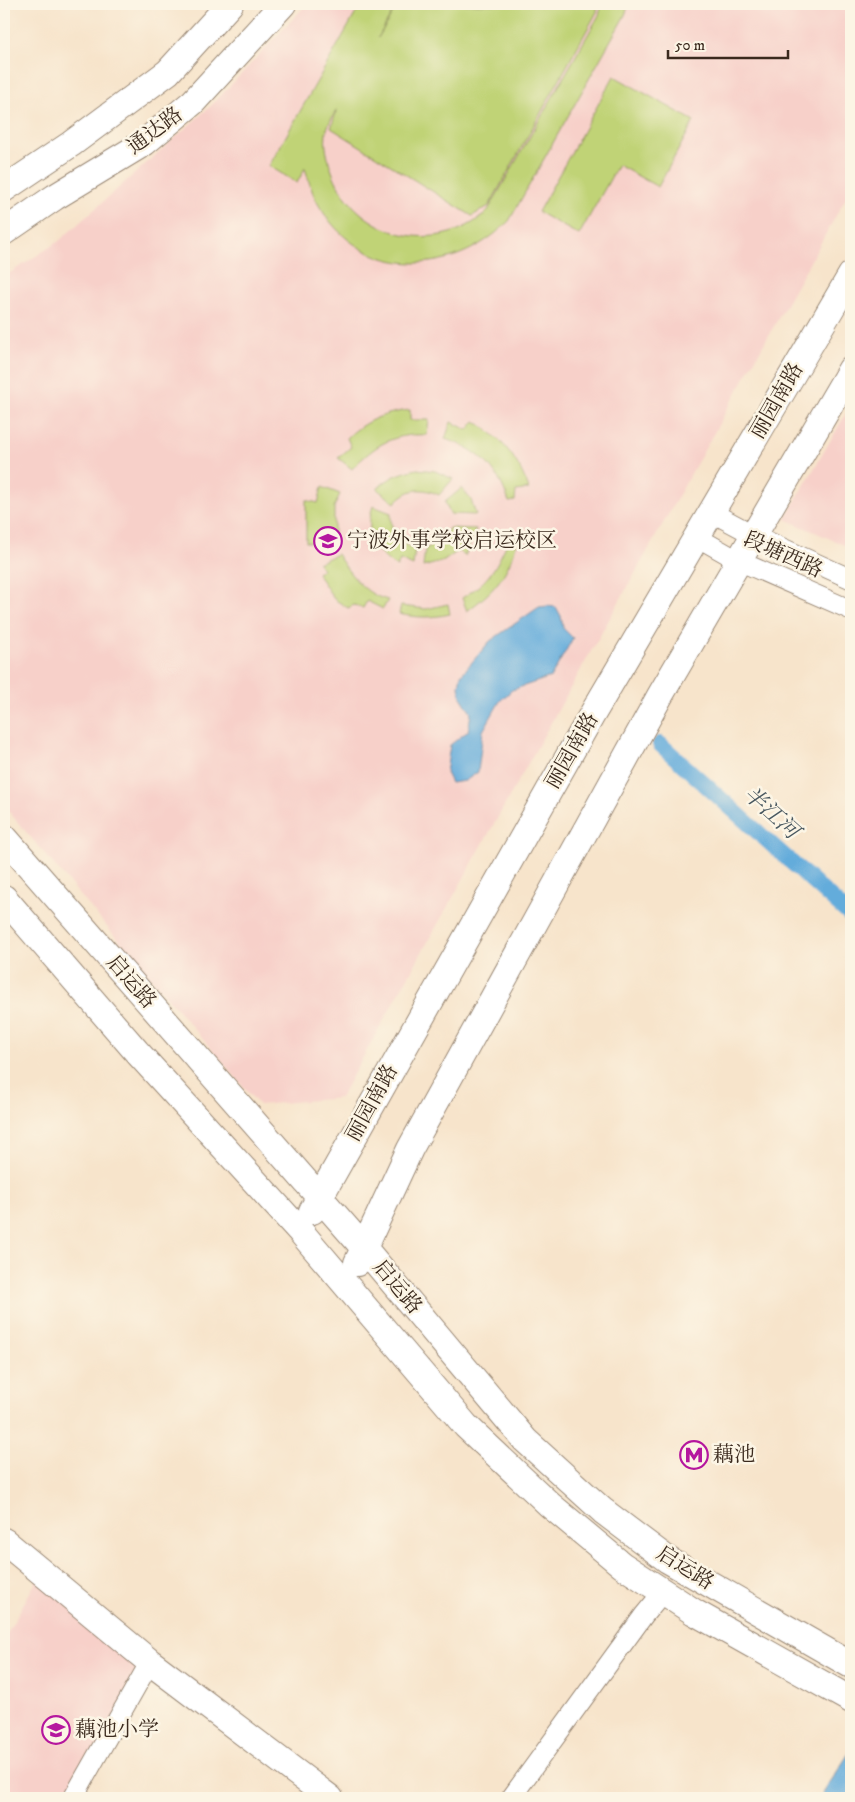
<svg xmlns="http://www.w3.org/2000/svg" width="855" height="1802" font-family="'IM FELL DW Pica','Noto Serif SC',serif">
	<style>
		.built { fill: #f7d0c9 }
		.green { fill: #c0d376; stroke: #7e7e4a }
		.water { fill: #63acdb; stroke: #4f6b7c }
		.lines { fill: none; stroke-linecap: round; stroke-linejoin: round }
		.canal { stroke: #63acdb; stroke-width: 16 }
		.street-casing { stroke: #998774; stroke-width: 21 }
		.secondary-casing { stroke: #998774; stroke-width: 28 }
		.street { stroke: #fff; stroke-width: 19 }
		.secondary { stroke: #fff; stroke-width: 26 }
		.labels { text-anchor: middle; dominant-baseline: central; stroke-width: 5; stroke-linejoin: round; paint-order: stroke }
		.street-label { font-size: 21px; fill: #3b2a1e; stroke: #fcf5e5 }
		.poi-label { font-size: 21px; fill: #3b2a1e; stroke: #fcf5e5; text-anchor: start }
		.water-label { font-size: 22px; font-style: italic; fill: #495860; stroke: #fcf5e5 }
	</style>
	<rect width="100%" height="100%" fill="#fcf5e5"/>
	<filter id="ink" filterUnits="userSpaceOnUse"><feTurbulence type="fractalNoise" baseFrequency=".02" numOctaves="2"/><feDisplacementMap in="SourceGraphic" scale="10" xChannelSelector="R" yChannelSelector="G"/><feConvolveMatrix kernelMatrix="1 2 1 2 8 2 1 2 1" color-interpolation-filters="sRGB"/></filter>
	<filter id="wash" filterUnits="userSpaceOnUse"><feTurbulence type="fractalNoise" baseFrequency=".0096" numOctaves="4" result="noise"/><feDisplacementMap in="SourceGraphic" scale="20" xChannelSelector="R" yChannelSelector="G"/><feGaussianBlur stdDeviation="1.12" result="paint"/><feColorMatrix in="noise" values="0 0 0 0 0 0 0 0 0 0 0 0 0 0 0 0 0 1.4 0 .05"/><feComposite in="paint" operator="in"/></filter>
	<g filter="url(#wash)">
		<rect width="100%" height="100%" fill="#f7e4cb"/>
		<path class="built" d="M307,4H851V189L340,1098L259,1105L4,806V277L59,241L214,103Z
			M851,405V548L785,519Z
			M38,1578L146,1662L70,1798H4V1639Z"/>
		<path class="green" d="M361,4H397L378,38L398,4H598L597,12L489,206L472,216L331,128L337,109C334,115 329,122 327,129C323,144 328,160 333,174C357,236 436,258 487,212L599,15L602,4H629L625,15L509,221C450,281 358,279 316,200C311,190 308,178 305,168L297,183L269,166Z
			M614,76L694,121L658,187L618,165L579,235L538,212Z
			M410,410V420H429L427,435C393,433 375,445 352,469L338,458L351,447L347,438C365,420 385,413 410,410Z
			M475,421C503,440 517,457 529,489L516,491L515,501L509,502C498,469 479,449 445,439L451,422L468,430Z
			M417,469L435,471L453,479L439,495C421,486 407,489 395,503L377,489C389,477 400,473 417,469Z
			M322,487L340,494L334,507V541L318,545L316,542H306V500L318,503Z
			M462,488L471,500L476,515L450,514L445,502Z
			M373,506L391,513C390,532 397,543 415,549L413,566L400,560L397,567C374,553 364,532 373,506Z
			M449,528L476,529L465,556L458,551L444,561L423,567L425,549L442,540Z
			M510,537H519C507,575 499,587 467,611L462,598C492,579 495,568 510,537Z
			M337,554C349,573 365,595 388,600L383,609L367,601L363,608L354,605L348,608L334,599L317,573L323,569L318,563Z
			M448,604L450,614C432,618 417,618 399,614L401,606L426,609Z"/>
		<path class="water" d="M548,606L556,607L561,616L563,628L573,638L551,677L512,690L500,701L483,731L478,772L465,781L451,783L446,773L450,745L468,731L471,713L461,697L459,686L461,675L490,641L539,607Z
			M851,1750V1798H820Z"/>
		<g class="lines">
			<path class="canal" d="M660,744L851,916"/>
		</g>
	</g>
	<g filter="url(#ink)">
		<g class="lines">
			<defs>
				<path id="street" d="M711,512L754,535L851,579
					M697,537L739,561L851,610
					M73,1798L150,1662
					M511,1798L644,1615L663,1592"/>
				<path id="secondary" d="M4,189L71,144L168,72L230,4
					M4,232L55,197L144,143L193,102L283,4
					M4,837L364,1248L525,1440L603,1511L668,1560L851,1665
					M4,898L137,1052L300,1231L466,1426L550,1505L622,1565L694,1612L851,1700
					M312,1211L593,713L851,275
					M357,1263L410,1149L661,694L851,369
					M4,1541L150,1662L330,1798"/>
			</defs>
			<use href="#street" class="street-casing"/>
			<use href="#secondary" class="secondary-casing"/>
			<use href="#street" class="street"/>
			<use href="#secondary" class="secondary"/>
		</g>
	</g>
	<defs>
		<symbol id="school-ring" viewBox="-11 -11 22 22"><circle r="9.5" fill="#fcf5e5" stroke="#b5179e" stroke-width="1.5"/><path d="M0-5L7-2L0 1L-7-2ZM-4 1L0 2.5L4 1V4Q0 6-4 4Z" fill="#b5179e"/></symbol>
		<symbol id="metro-ring" viewBox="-11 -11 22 22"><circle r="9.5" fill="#fcf5e5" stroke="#b5179e" stroke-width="1.5"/><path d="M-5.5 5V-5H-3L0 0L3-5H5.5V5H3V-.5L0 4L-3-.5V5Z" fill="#b5179e"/></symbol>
	</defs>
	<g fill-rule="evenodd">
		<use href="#school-ring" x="312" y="525" width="32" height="32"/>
		<use href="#metro-ring" x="678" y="1439" width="32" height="32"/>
		<use href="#school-ring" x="40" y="1714" width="32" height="32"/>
	</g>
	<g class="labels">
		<g class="street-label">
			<text transform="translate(155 131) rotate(-37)">通达路</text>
			<text transform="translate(777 401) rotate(-60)">丽园南路</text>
			<text transform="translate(783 555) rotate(24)">段塘西路</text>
			<text transform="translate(572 751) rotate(-60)">丽园南路</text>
			<text transform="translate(131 982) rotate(49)">启运路</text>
			<text transform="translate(372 1103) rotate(-61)">丽园南路</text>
			<text transform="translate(397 1287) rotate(50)">启运路</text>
			<text transform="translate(685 1568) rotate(32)">启运路</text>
		</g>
		<g class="poi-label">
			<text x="347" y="541">宁波外事学校启运校区</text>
			<text x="713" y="1455">藕池</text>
			<text x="75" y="1730">藕池小学</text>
		</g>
		<g class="water-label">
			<text transform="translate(771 813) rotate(42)">半江河</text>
		</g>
	</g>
	<rect width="855" height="1802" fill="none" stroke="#fcf5e5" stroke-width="20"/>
	<path d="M668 50v8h120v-8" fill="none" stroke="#3b2a1e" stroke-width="2.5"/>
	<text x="675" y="50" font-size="15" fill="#3b2a1e" stroke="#fcf5e5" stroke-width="4" paint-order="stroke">50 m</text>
</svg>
